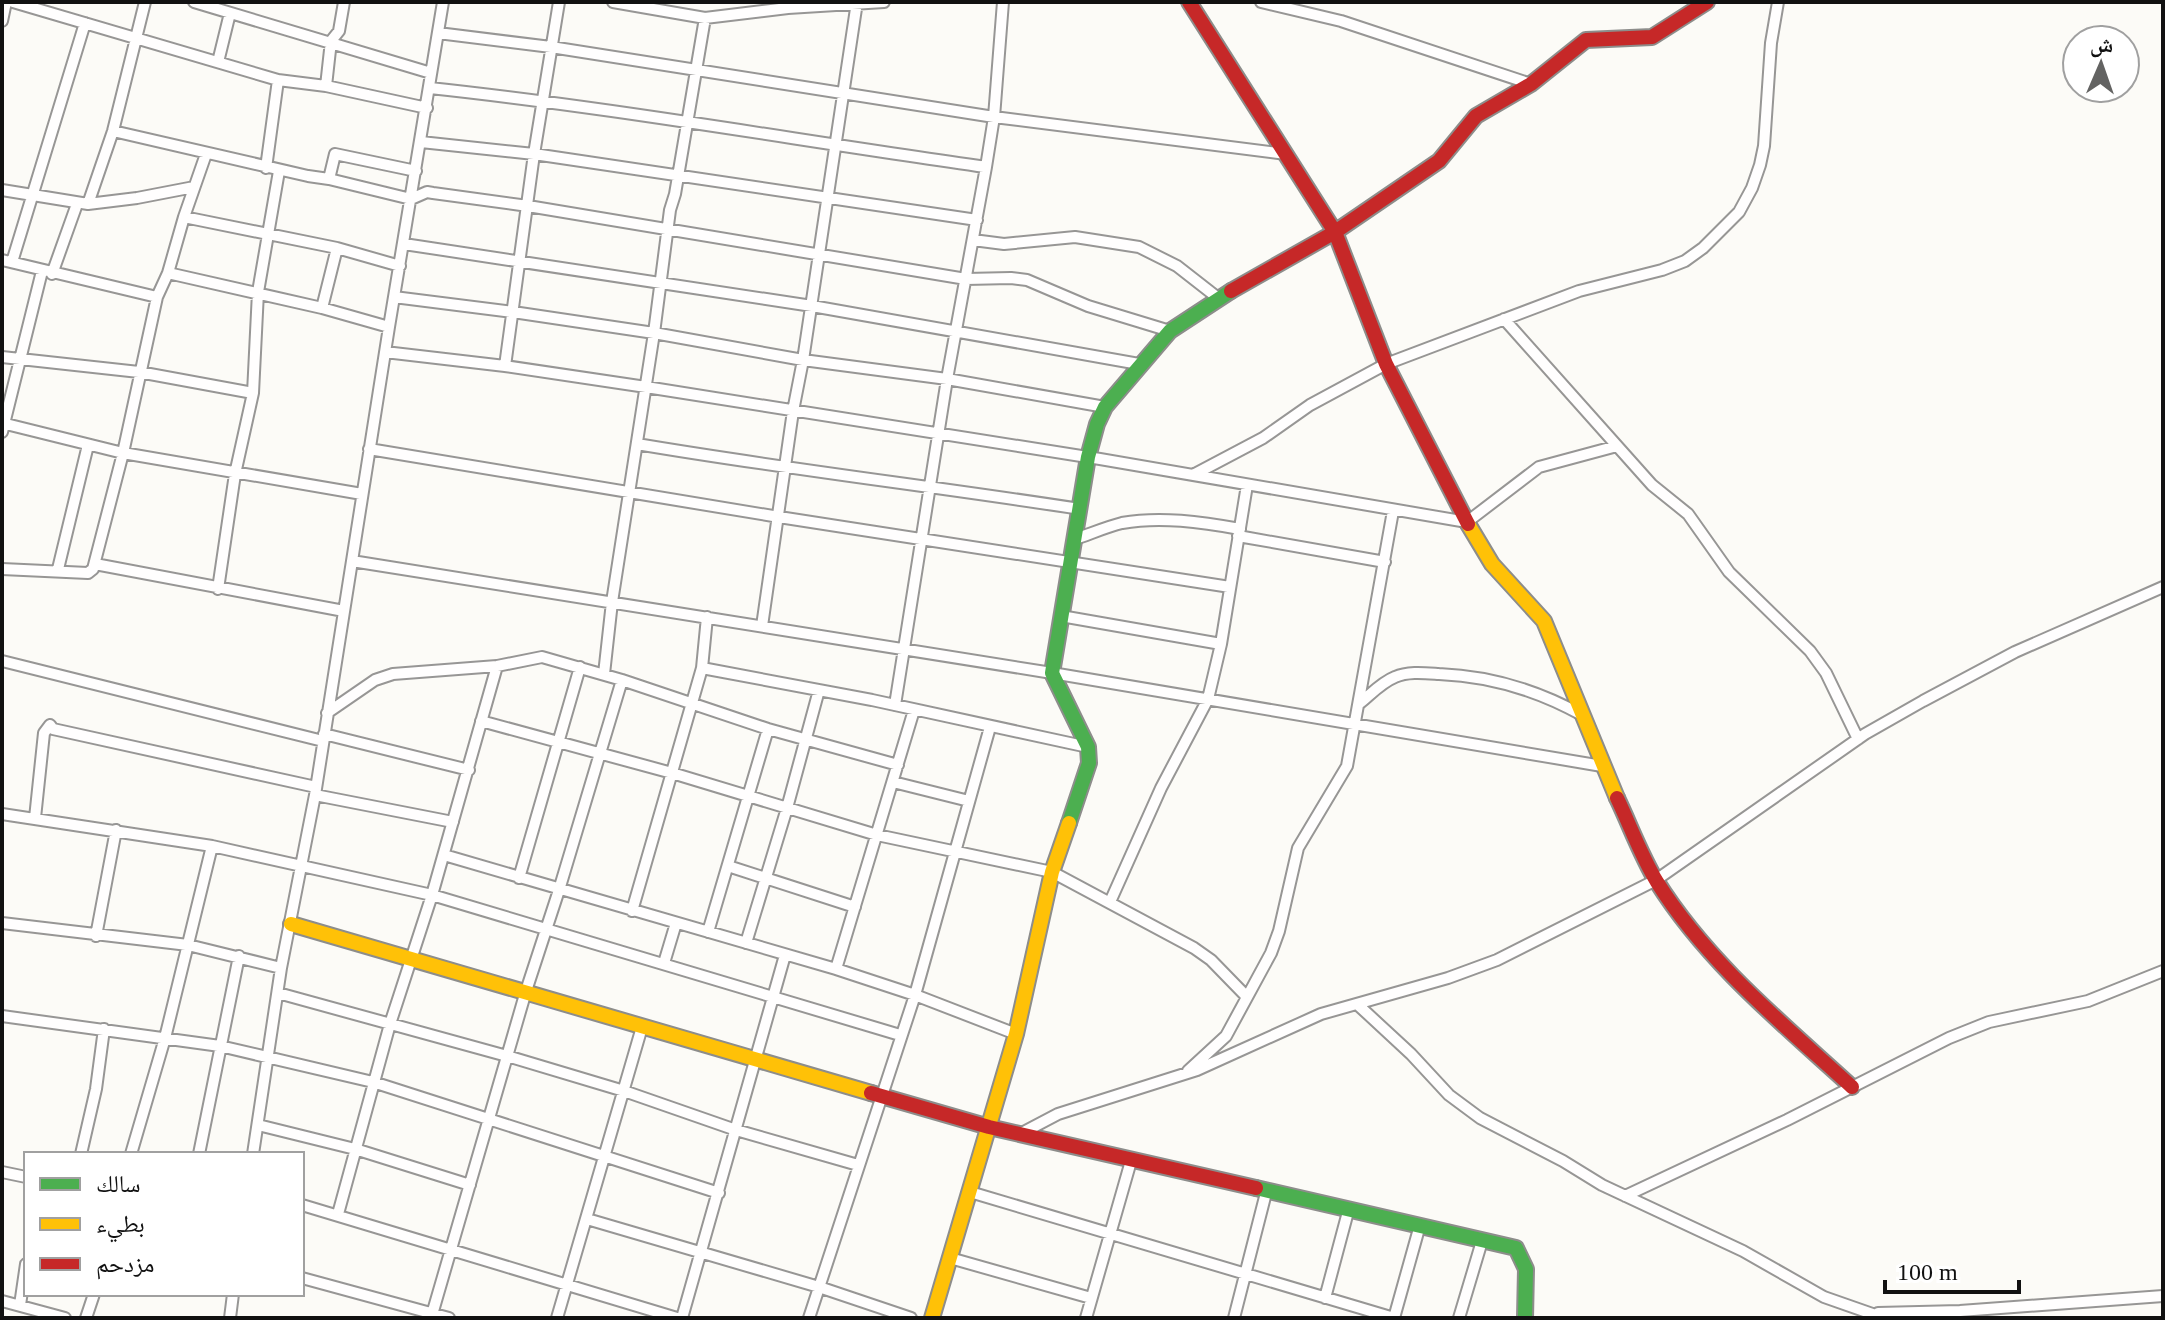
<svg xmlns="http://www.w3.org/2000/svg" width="2165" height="1320" font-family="'Times New Roman','Noto Naskh Arabic',serif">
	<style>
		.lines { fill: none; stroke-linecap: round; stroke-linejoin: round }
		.street-casing { stroke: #979695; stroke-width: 14 }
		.fast-casing { stroke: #8d8d8b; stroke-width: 18 }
		.slow-casing { stroke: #8d8d8b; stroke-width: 18 }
		.jam-casing { stroke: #8d8d8b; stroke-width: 18 }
		.street { stroke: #fffefe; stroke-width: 10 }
		.fast { stroke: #4caf50; stroke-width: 14 }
		.slow { stroke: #ffc107; stroke-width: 14 }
		.jam { stroke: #c62828; stroke-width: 14 }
	</style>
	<rect width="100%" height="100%" fill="#fcfbf7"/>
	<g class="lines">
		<defs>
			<path id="street" d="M13,2L278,80L326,86L427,108
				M194,2L431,73
				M613,2L705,18L788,8L884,2
				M1261,2L1341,21L1531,84
				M2,21L6,2
				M438,33L551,47L994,117L1286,154
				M218,62L230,13
				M326,86L331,41L339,31L344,2
				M430,88C616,108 801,141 986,167
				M113,131L308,176L329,179L335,154L416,171
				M421,142L534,154L977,220
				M266,168L278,80
				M329,179L411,199L427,192L433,193L528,206L966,279L1011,278L1027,280L1088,306L1170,331
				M2,190L88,204L137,198L194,187
				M88,204L113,131L145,2
				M184,217L337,248L400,266
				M973,240L1004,244L1075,237L1139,247L1177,266L1218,298
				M404,244L812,306L1139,364
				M2,260L157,297
				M12,262L85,23
				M168,273L322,308L389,327
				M52,274L77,204
				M394,297L513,312L654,333L803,360L947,379L1105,407
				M322,308L337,248
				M1504,319L1652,485L1688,514L1729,572L1810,651L1826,673L1858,739
				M385,352L505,366L646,387L1100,459L1467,522L1539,467L1617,446
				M2,357L139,372L253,393
				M505,366L534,154L559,2
				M2,423L123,453L362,494
				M2,432L42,271
				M637,444C784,469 932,486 1080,509
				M369,449L779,517L1230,587
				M1193,475L1263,438L1310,405L1386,364L1579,291L1662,270L1685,261L1703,248L1739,212L1752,188L1760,165L1764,146L1771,43L1778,2
				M1238,536L1385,562
				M1075,539C1090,534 1106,527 1122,523C1160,516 1202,522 1240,529
				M352,561L1052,673L1602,766
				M95,564L344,611
				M2,569L88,573L93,569L123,453L157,297L168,273L184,217L206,154
				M58,569L88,445
				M218,589L235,474L253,393L258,292L279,171
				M1061,616L1221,644
				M762,626L793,411L803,360L857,2
				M2,661L323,741
				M702,668L872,700L1088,747
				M604,674L612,602L654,333L670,210L675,194L705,18
				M1360,703C1371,694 1382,682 1395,677C1408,671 1425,673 1439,674C1490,676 1537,690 1582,715
				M895,705L947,379L986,167L994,117L1003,2
				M327,713L375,680L393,674L497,666L542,657L622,680L768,729L898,765
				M481,721L672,773L877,835L1052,872L1194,948L1211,960L1247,997
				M324,734L469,770
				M893,782L969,801
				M315,795L453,822
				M2,814L212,846L432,895L900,1035
				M35,818L44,733L50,725L53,729L316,787
				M444,855L836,969L915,995L1016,1034
				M728,866L855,907
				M519,878L580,667
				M1110,902L1161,788L1208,699L1221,644L1247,485
				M632,911L702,668L707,617
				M2,923L188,945L281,968
				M708,932L768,729
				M96,936L116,830
				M746,943L787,808L819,690
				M664,963L676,923
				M836,969L914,710
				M278,993L507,1056L624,1091L736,1130L858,1165
				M1357,1004L1411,1054L1449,1095L1480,1118L1563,1161L1602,1185L1743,1251L1824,1297L1884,1318
				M2,1016L220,1046L373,1082L719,1193
				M1188,1071L1226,1036L1271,953L1279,931L1298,848L1347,766L1393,511
				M258,1125L355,1149L470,1185
				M1020,1134L1058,1114L1197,1070L1321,1014L1448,978L1497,960L1656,880L1865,734L1923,701L2015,652L2163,587
				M81,1154L96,1089L104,1029
				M131,1154L165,1038L212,846
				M199,1154L239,956
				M253,1154L281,968L315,795L389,327L443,2
				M2,1172L26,1177
				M970,1192L1394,1318
				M1625,1196L1787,1120L1949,1038L1989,1022L2088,1001L2163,971
				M302,1205L677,1318
				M338,1214L390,1024L432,895L497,666
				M587,1219L819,1287L911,1318
				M950,1258L1091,1298
				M302,1278L449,1318
				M1325,1298L1349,1208
				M2,1301L65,1318
				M20,1305L26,1264
				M1878,1313L1960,1311L2163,1296
				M86,1318L94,1294
				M230,1318L233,1294
				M431,1318L526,991L559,890L622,680
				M557,1318L642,1027
				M682,1318L785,955
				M809,1318L915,995L990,727
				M1086,1318L1131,1161
				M1234,1318L1267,1189
				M1394,1318L1420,1225
				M1459,1318L1482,1241"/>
			<path id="fast" d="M1069,823L1089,763L1088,747L1052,673L1088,457L1097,424L1105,407L1170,331L1231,291
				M1256,1188L1516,1248L1526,1269L1525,1318"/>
			<path id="slow" d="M1468,524L1492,564L1544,621L1617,798
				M291,924L871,1093
				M932,1318L1016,1034L1052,872L1069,823"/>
			<path id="jam" d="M1189,2L1335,232L1386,364L1468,524
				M1231,291L1335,232L1439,161L1476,116L1531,84L1586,40L1652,37L1707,2
				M1617,798C1630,825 1641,856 1657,882C1708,963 1782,1023 1852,1087
				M871,1093L989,1127L1256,1188"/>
		</defs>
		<use href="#street" class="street-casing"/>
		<use href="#fast" class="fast-casing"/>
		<use href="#slow" class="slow-casing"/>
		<use href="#jam" class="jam-casing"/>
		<use href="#street" class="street"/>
		<use href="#fast" class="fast"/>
		<use href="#slow" class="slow"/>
		<use href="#jam" class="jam"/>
	</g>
	<rect width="2165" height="1320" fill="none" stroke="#111111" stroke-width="8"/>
	<rect x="24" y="1152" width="280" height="144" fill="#ffffff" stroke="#a0a0a0" stroke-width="2"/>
	<rect x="40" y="1178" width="40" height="12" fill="#4caf50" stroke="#a0a0a0" stroke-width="2"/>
	<text x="96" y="1192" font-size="24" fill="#111111">سالك</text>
	<rect x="40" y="1218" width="40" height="12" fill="#ffc107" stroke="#a0a0a0" stroke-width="2"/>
	<text x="96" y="1232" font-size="24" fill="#111111">بطيء</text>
	<rect x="40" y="1258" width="40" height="12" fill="#c62828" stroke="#a0a0a0" stroke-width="2"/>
	<text x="96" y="1272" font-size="24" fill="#111111">مزدحم</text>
	<g transform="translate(2101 64) rotate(2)"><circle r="38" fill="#ffffff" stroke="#a0a0a0" stroke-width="2"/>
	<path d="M0-6L14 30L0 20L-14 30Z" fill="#636362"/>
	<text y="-12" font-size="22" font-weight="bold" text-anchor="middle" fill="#111111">ش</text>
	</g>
	<path d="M1885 1280v12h134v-12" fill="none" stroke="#111111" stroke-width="4"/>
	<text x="1897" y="1280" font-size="24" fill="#111111" stroke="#ffffff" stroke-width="6" paint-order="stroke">100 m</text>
</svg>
